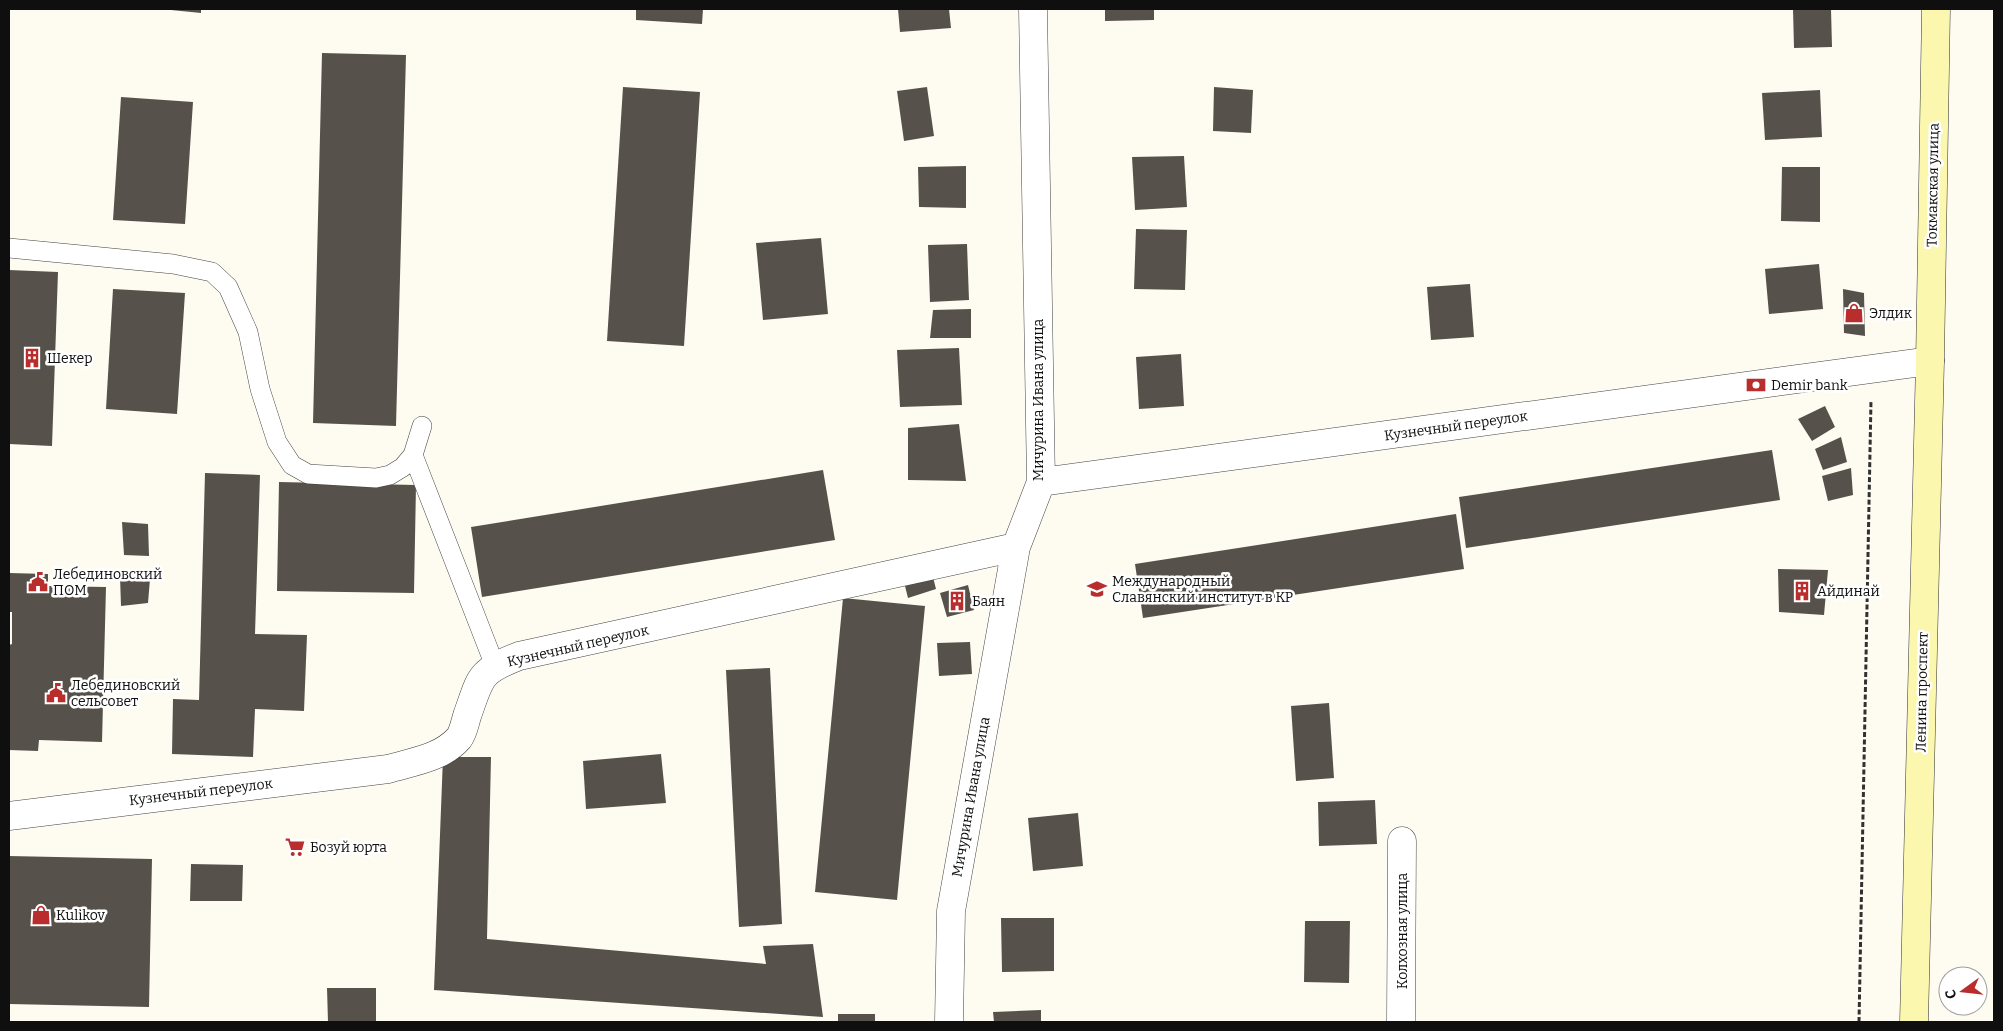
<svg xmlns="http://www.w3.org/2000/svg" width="2003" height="1031" font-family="Bitter,serif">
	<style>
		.building { fill: #57514b }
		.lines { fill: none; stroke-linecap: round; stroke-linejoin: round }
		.service-casing { stroke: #424242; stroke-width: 20 }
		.minor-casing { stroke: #424242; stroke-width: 29 }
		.secondary-casing { stroke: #313131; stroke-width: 29 }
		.path { stroke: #313131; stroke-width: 3; stroke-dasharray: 5 2.5; stroke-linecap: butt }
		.service { stroke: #fff; stroke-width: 19 }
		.minor { stroke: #fff; stroke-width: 28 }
		.secondary { stroke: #fbf7af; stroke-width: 28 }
		.labels { text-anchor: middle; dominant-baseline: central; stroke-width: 5; stroke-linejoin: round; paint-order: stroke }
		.street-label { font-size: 14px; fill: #0f0f0f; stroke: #fff }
		.poi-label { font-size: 14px; fill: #0f0f0f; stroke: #fff; text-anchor: start }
	</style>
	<rect width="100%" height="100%" fill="#fefcf1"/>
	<path class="building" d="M161,9H201V13Z
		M636,9H703L702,24L636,20Z
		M898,9H949L951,28L900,32Z
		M1105,9H1154V20L1105,21Z
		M1793,9H1831L1832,47L1794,48Z
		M322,53L406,55L396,426L313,423Z
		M623,87L700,92L684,346L607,341Z
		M927,87L934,136L904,141L897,91Z
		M1214,87L1253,90L1251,133L1213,131Z
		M1820,90L1822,137L1765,140L1762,93Z
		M121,97L193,102L185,224L113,220Z
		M1184,156L1187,207L1135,210L1132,157Z
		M966,166V208L919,207L918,167Z
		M1782,167H1820V222L1781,221Z
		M1136,229L1187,230L1185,290L1134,289Z
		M821,238L828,314L763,320L756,243Z
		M967,244L969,300L930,302L928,245Z
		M1819,264L1823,309L1769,314L1765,269Z
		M9,270L58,272L52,446L9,444Z
		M1470,284L1474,337L1431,340L1427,287Z
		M113,289L185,293L177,414L106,409Z
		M1843,289L1864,293L1865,336L1844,333Z
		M971,309V338H930L933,310Z
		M959,348L962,405L900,407L897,350Z
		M1181,354L1184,406L1139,409L1136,357Z
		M1825,406L1835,427L1812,441L1798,419Z
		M959,424L966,481L908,480V428Z
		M1841,437L1847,462L1823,470L1815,449Z
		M1772,450L1780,500L1466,548L1459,497Z
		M1851,468L1853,495L1828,501L1822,476Z
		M823,470L835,540L482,597L471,527Z
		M205,473L260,475L255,634L307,635L304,711L255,709L253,757L172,754L173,699L199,700Z
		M279,482L416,485L414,593L277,591Z
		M1456,514L1464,569L1143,618L1135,564Z
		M122,522L148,524L149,556L124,555Z
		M1778,569L1828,570L1824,615L1779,612Z
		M9,573L48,574V586L106,587L102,742L39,740L38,751L9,750V645L12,644V612H9Z
		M120,576L150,579L148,603L121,606Z
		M933,577L936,589L908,598L905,586Z
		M968,585L974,610L947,617L940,593Z
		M843,598L925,606L897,900L815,892Z
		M970,642L972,674L939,676L937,643Z
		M770,668L782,924L739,927L726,670Z
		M1329,703L1334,778L1296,781L1291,706Z
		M661,754L666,803L586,809L583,761Z
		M443,757H491L487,939L766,964L763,946L813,944L823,1017L434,990Z
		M1375,800L1377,844L1319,846L1318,802Z
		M1078,813L1083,866L1033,871L1028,818Z
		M9,856L152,859L149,1007L9,1004Z
		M191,864L243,865L242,901H190Z
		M1001,918H1054V971L1002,972Z
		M1305,921H1350L1349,983L1304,982Z
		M327,988H376V1022H328Z
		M1041,1010V1022H994L993,1012Z
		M838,1014H875V1022H838Z"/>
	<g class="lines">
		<defs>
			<path id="service" d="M9,248L173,264L212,272L228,287L248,332L260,389L277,442L292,465L308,474L376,478L390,475L403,467L413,455L422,426
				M413,455L495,666"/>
			<path id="minor" d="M1041,482L1930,361
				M9,816L388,769C412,762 442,758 459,738C463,733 465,723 467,716C481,677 478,672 519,656L1016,547
				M949,1022L951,911L1016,547L1041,482L1033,9
				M1401,1022L1402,841"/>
			<path id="secondary" d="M1914,1022L1930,361L1936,9"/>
		</defs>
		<use href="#service" class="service-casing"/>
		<use href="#minor" class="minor-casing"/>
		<use href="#secondary" class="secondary-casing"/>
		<path class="path" d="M1859,1022L1871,400"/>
		<use href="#service" class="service"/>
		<use href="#minor" class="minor"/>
		<use href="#secondary" class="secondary"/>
	</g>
	<defs>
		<symbol id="shop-bare" viewBox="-9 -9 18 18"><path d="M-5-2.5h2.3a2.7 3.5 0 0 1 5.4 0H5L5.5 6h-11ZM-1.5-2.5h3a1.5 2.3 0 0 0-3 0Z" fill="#b92e2d" stroke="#fff" stroke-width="2.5" paint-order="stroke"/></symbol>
		<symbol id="building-bare" viewBox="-9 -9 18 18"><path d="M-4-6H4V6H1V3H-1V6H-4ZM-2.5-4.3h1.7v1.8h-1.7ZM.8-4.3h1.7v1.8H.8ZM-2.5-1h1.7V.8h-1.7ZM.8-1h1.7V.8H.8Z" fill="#b92e2d" stroke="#fff" stroke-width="2.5" paint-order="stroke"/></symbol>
		<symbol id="bank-bare" viewBox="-9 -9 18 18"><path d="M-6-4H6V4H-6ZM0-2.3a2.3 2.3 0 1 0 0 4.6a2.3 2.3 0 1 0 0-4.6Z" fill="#b92e2d" stroke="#fff" stroke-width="2.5" paint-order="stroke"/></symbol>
		<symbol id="civic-bare" viewBox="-9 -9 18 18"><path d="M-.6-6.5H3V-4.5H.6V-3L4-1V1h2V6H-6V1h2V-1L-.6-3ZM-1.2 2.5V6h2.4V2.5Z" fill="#b92e2d" stroke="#fff" stroke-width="2.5" paint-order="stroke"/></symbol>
		<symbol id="university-bare" viewBox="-9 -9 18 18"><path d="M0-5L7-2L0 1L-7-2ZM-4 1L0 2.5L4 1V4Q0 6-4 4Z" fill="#b92e2d" stroke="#fff" stroke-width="2.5" paint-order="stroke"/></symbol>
		<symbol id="supermarket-bare" viewBox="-9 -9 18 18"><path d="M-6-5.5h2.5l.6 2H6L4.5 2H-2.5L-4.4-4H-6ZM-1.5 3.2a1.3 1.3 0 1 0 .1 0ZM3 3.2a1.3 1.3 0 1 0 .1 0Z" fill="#b92e2d" stroke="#fff" stroke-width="2.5" paint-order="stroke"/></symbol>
	</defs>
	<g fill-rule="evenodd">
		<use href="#shop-bare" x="1840" y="299" width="28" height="28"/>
		<use href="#building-bare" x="18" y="344" width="28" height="28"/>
		<use href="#bank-bare" x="1742" y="371" width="28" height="28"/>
		<use href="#civic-bare" x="24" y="568" width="28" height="28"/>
		<use href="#university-bare" x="1083" y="575" width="28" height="28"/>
		<use href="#building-bare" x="1788" y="577" width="28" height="28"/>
		<use href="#building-bare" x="943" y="587" width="28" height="28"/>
		<use href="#civic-bare" x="42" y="679" width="28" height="28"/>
		<use href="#supermarket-bare" x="281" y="833" width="28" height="28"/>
		<use href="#shop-bare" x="27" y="901" width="28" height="28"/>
	</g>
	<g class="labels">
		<g class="street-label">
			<text transform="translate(1933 185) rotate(-89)">Токмакская улица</text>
			<text transform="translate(1038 400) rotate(-90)">Мичурина Ивана улица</text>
			<text transform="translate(1456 426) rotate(-8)">Кузнечный переулок</text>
			<text transform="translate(578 646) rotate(-13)">Кузнечный переулок</text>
			<text transform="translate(1922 692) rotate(-89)">Ленина проспект</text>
			<text transform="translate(201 792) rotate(-7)">Кузнечный переулок</text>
			<text transform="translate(971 797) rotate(-80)">Мичурина Ивана улица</text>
			<text transform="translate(1402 931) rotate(-90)">Колхозная улица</text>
		</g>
		<g class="poi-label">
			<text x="1869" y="313">Элдик</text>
			<text x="47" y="358">Шекер</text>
			<text x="1771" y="385">Demir bank</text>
			<text x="53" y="574">Лебединовский<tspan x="53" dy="16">ПОМ</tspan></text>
			<text x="1112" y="581">Международный<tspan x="1112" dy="16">Славянский институт в КР</tspan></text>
			<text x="1817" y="591">Айдинай</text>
			<text x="972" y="601">Баян</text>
			<text x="71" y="685">Лебединовский<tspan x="71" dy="16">сельсовет</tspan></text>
			<text x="310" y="847">Бозуй юрта</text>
			<text x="56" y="915">Kulikov</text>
		</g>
	</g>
	<rect width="2003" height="1031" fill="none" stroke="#0f0f0f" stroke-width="20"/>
	<g transform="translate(1963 991) rotate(255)"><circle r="24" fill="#ffffff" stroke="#9f9f9f"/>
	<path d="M0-4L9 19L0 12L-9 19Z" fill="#b92e2d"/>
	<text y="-8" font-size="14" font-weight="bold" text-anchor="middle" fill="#0f0f0f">С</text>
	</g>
</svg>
